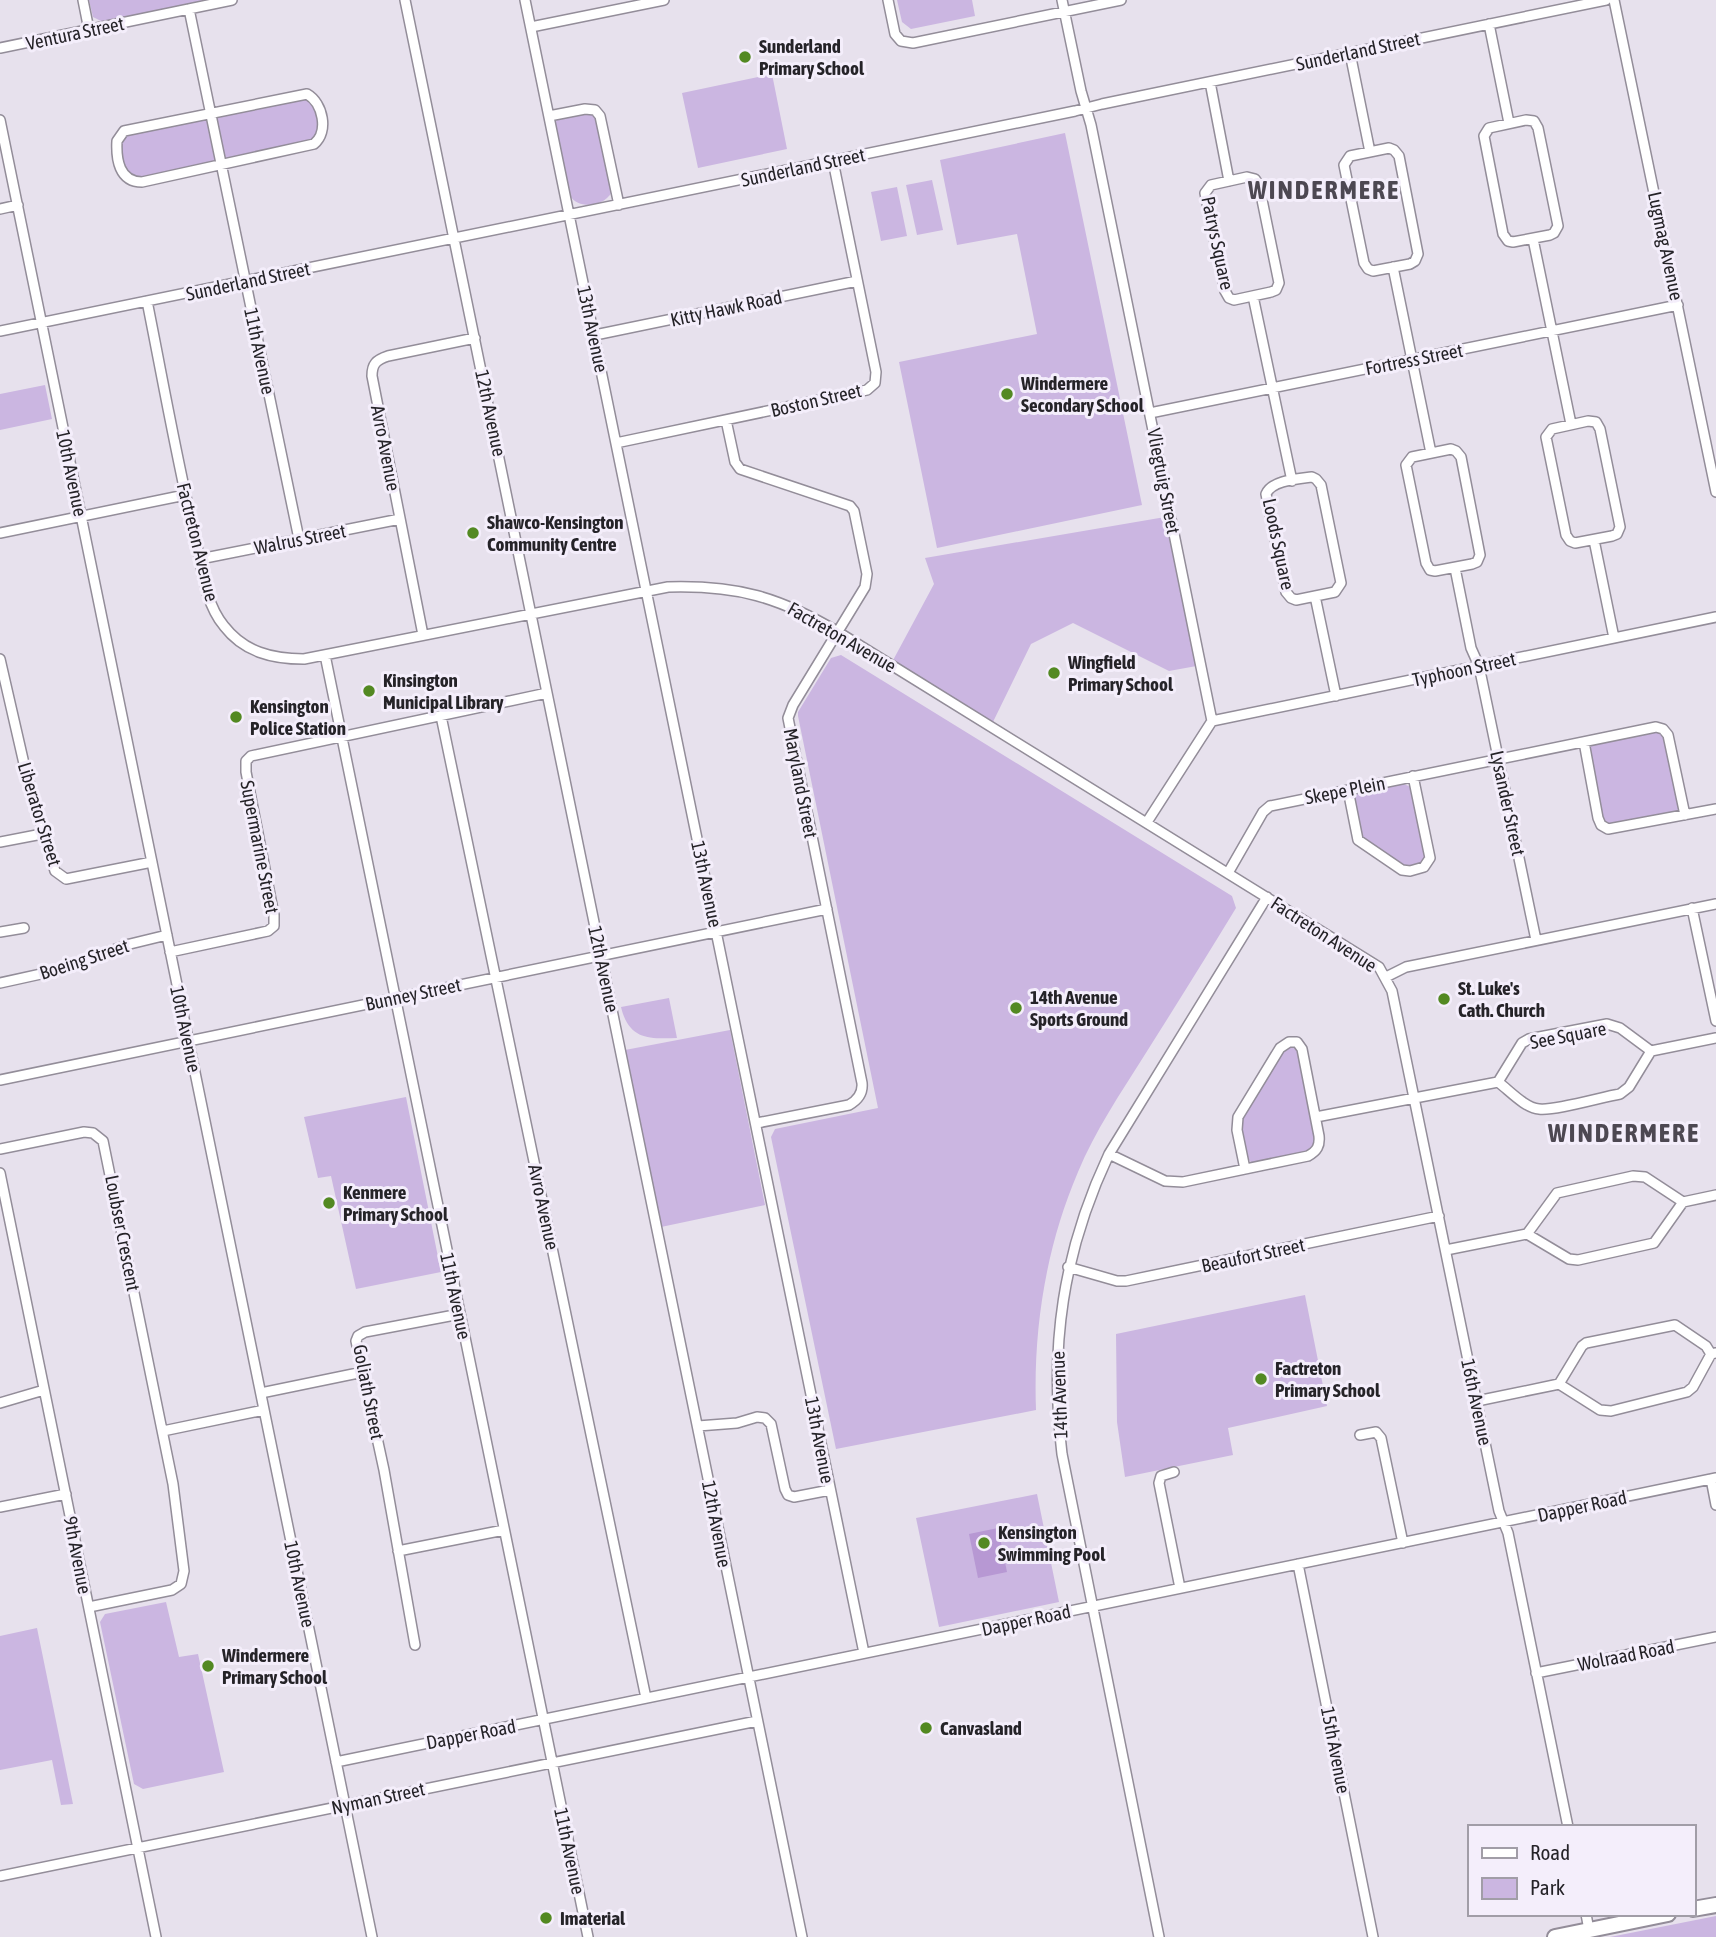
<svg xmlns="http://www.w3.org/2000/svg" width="1716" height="1937" font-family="'Asap Condensed',sans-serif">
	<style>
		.green { fill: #cbb6e1 }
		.water { fill: #b798d3 }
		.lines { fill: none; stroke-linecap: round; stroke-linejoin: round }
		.minor-casing { stroke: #938d99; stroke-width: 12 }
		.primary-casing { stroke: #938d99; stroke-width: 18 }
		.minor { stroke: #fff; stroke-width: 9 }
		.primary { stroke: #fff; stroke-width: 14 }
		.poi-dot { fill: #538922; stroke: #f4eefb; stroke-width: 2.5 }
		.labels { text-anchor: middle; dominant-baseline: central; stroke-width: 6; stroke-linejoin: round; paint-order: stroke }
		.street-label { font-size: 19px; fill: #252328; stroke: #f4eefb }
		.poi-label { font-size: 19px; font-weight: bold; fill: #252328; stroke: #f4eefb; text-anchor: start }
		.district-label { font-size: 26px; font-weight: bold; letter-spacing: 2px; fill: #4d4852; stroke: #f4eefb }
	</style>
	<rect width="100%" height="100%" fill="#e7e1ed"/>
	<path class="green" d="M89,0H216L105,23L93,17Z
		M897,0H972L975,16L911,29L902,22Z
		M772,74L787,149L698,168L682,93Z
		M300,95L318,106L320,139L142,182L128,179L116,150L124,131Z
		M588,112L597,117L613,188C609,206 580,211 570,196L555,123L558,118Z
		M1065,133L1142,505L937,548L899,362L1037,334L1017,234L957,245L940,160Z
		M932,180L943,230L917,235L906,185Z
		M897,187L907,236L881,241L871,192Z
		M45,385L52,419L0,430V394Z
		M1171,516L1202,665L1169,671L1073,623L1031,644L991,726L891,664L934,584L925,558Z
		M841,655L1232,896L1236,908C1206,957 1175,1007 1144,1056C1120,1094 1095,1131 1078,1172C1046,1247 1033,1328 1036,1410L836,1449L771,1137L775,1129L878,1108L798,716V712L831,658Z
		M1654,731L1664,735L1679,808L1675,813L1611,826L1602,819L1590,747L1595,743Z
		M1401,783L1411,787L1426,854L1420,865L1403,866L1362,839L1354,798L1358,792Z
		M669,998L677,1038C649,1039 629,1040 621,1007Z
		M730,1030L765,1205L661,1227L625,1050Z
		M1292,1046L1298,1050L1316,1137L1314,1147L1306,1153L1253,1163C1241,1157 1239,1133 1240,1120L1283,1049Z
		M406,1097L441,1272L356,1289L331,1176L318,1178L304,1117Z
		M1305,1295L1327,1406L1228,1428L1233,1455L1125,1477L1117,1422L1116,1334Z
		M1037,1494L1059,1602L939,1627L916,1518Z
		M166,1602L179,1657L198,1654L224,1772L143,1789L134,1784L100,1622L105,1614Z
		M37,1628L73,1804L61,1805L52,1760L0,1770V1636Z
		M1716,1916V1937H1610Z"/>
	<path class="water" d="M998,1528L1007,1572L978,1578L969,1534Z"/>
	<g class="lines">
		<defs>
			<path id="minor" d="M83,0L89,30
				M405,0L802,1937
				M525,0L864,1653
				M888,0L895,34L901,41L913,43L1121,0
				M1062,0L1081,91L1091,125L1212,721L1147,822
				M1614,0L1716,492
				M189,9L299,539
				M1489,24L1509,123
				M531,27L664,0
				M0,48L232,0
				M1350,53L1370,152
				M1210,82L1229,181
				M307,94C323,103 329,132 314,144L142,182C119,182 116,159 117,141L124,131Z
				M549,116L585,109L595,110L600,116L619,205
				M0,120L372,1937
				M1526,120L1534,121L1538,128L1558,226L1554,233L1550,235L1513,242L1508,241L1503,234L1484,136L1489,128Z
				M1389,148L1394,150L1399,156L1418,254L1415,261L1410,264L1373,271L1368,269L1364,263L1344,165L1350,156Z
				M1247,177L1255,179L1259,185L1279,283L1276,290L1271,292L1234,300L1229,298L1225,291L1205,193L1211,185Z
				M0,209L18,205
				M1533,239L1571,424
				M1393,267L1431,453
				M1253,296L1292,481
				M147,301C163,381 177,461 196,541C202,569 205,603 224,626C244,652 272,659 304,659L668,587C737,585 779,597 838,632L1379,967L1392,991L1499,1511L1508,1533L1568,1827
				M0,331L1075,111L1102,104L1606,0
				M595,335L857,281
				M1150,413L1678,305
				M726,420L735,462L740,469L850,506L854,511L867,574L865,587L793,705L788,718L862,1083C863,1093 858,1100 849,1105L757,1123
				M1588,421L1596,422L1600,429L1620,527L1617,534L1612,536L1575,543L1570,541L1566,535L1546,437L1552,429Z
				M616,443L867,390L875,383L876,372L833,161
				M1451,449L1456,451L1461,457L1480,555L1477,562L1472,564L1435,571L1430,570L1426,563L1406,465L1412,457Z
				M1312,477L1316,479L1321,485L1341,583L1335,592L1296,600L1291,598L1286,592L1266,494C1272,480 1298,479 1312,477Z
				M0,533L185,495
				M1594,540L1614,638
				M200,559L400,519
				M1455,568L1471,648L1479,666L1536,940
				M1315,596L1336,696
				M423,635L372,376C372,364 376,360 388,356L475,338
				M325,655L588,1937
				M0,659L25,768L55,871L66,879L152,862
				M441,716L646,1698
				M1212,721L1716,617
				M1584,742L1598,818L1601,825L1608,829L1716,809
				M1348,790L1358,840L1402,870L1410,871L1424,867L1430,858L1413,776
				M0,842L42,834
				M1228,873L1263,812L1270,806L1656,727L1663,729L1668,735L1685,815
				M1692,908L1716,1021
				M0,932L24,928
				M170,952L268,931L274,926V915L246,772V761L251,756L547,693
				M1386,977L1406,967L1716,904
				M0,983L59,970L130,944L167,935
				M0,1080L827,909
				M1498,1082C1509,1090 1525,1108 1539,1109C1555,1111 1602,1097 1620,1094L1629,1087L1651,1051L1716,1038
				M1316,1117L1498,1082L1522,1043L1529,1039L1607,1024L1620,1028L1651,1051
				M0,1149L84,1132L93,1133L103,1141L173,1484L184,1571L181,1584L172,1590L89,1607
				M1109,1154L1165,1181L1183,1182L1308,1156C1317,1151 1320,1146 1319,1136L1302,1049L1297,1042H1289L1280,1048L1238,1117L1237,1130L1245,1169
				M0,1173L156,1937
				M1527,1234L1569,1259L1578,1260L1654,1243L1683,1202L1716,1195
				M1446,1250L1527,1234L1557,1193L1633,1176L1645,1177L1683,1202
				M1068,1267L1117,1281H1126L1439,1216
				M1559,1384L1582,1346L1586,1343L1675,1325L1706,1346L1711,1354
				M261,1393L363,1372
				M1477,1401L1559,1384L1600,1410L1611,1411L1687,1392L1693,1387L1711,1354L1716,1353
				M0,1403L44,1390
				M698,1426L737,1423L757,1417L765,1418L771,1424L785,1489L788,1495L794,1497L830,1490
				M163,1431L264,1410
				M1360,1435L1376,1432L1381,1438L1403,1543
				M1174,1472L1161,1476L1159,1483L1180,1588
				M1711,1479L1716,1505
				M0,1507L66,1494
				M398,1551L504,1530
				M1298,1564L1373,1937
				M415,1645L384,1470L356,1341L358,1336L365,1332L460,1314
				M1536,1673L1716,1637
				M336,1762L1716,1478
				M0,1876L757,1721
				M1586,1914L1589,1930
				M1159,1937L1062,1454C1049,1346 1063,1252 1109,1154L1267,897"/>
			<path id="primary" d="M1693,1909L1716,1905
				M1555,1937L1668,1914"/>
		</defs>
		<use href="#minor" class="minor-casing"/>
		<use href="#primary" class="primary-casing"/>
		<use href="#minor" class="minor"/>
		<use href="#primary" class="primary"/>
	</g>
	<g class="poi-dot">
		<circle cx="745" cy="57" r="7"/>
		<circle cx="1007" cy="394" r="7"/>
		<circle cx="473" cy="533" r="7"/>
		<circle cx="1054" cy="673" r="7"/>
		<circle cx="369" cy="691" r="7"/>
		<circle cx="236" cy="717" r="7"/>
		<circle cx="1444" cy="999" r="7"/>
		<circle cx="1016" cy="1008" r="7"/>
		<circle cx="329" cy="1203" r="7"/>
		<circle cx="1261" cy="1379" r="7"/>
		<circle cx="984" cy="1543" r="7"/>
		<circle cx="208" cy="1666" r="7"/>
		<circle cx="926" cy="1728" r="7"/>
		<circle cx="546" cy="1918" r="7"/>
	</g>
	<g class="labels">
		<g class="street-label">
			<text transform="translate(75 33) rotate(-12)">Ventura Street</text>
			<text transform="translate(1358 51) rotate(-12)">Sunderland Street</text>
			<text transform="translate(803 167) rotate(-12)">Sunderland Street</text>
			<text transform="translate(1218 243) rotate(78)">Patrys Square</text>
			<text transform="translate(1666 246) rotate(78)">Lugmag Avenue</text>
			<text transform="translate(248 281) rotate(-12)">Sunderland Street</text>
			<text transform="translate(726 308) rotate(-12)">Kitty Hawk Road</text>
			<text transform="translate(593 329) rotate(78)">13th Avenue</text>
			<text transform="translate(260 351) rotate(78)">11th Avenue</text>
			<text transform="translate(1414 359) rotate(-11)">Fortress Street</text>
			<text transform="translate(816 400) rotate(-13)">Boston Street</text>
			<text transform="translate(491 413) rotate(78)">12th Avenue</text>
			<text transform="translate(386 448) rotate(79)">Avro Avenue</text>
			<text transform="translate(72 473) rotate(78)">10th Avenue</text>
			<text transform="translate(1164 481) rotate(79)">Vliegtuig Street</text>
			<text transform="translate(300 539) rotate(-11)">Walrus Street</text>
			<text transform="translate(198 542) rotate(76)">Factreton Avenue</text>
			<text transform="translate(1279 544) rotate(78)">Loods Square</text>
			<text transform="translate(842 637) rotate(30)">Factreton Avenue</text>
			<text transform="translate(1464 669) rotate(-12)">Typhoon Street</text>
			<text transform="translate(801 783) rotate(79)">Maryland Street</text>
			<text transform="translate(1345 790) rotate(-11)">Skepe Plein</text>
			<text transform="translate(1508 803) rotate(78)">Lysander Street</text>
			<text transform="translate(40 814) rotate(73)">Liberator Street</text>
			<text transform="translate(260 847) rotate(79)">Supermarine Street</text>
			<text transform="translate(707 884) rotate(78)">13th Avenue</text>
			<text transform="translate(1324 934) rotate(33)">Factreton Avenue</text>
			<text transform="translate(84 959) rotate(-18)">Boeing Street</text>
			<text transform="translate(604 969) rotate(78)">12th Avenue</text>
			<text transform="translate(413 994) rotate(-12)">Bunney Street</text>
			<text transform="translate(186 1029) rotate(78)">10th Avenue</text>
			<text transform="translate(1568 1035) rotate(-11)">See Square</text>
			<text transform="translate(544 1207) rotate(78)">Avro Avenue</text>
			<text transform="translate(123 1233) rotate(79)">Loubser Crescent</text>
			<text transform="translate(1253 1255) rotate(-12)">Beaufort Street</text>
			<text transform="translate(456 1296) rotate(78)">11th Avenue</text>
			<text transform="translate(369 1392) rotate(79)">Goliath Street</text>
			<text transform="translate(1059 1395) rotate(-92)">14th Avenue</text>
			<text transform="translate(1477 1402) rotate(78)">16th Avenue</text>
			<text transform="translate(820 1440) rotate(79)">13th Avenue</text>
			<text transform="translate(1582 1506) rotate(-12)">Dapper Road</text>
			<text transform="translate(717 1524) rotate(79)">12th Avenue</text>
			<text transform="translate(78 1555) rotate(79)">9th Avenue</text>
			<text transform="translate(300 1584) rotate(78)">10th Avenue</text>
			<text transform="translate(1026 1620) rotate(-12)">Dapper Road</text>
			<text transform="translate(1626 1655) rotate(-11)">Wolraad Road</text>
			<text transform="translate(471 1734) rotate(-11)">Dapper Road</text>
			<text transform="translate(1336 1750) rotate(79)">15th Avenue</text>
			<text transform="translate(378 1798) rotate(-12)">Nyman Street</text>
			<text transform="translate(570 1851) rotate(78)">11th Avenue</text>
		</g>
		<g class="poi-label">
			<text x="759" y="46">Sunderland<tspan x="759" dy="22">Primary School</tspan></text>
			<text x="1021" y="383">Windermere<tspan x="1021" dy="22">Secondary School</tspan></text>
			<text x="487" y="522">Shawco-Kensington<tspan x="487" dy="22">Community Centre</tspan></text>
			<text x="1068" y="662">Wingfield<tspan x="1068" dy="22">Primary School</tspan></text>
			<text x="383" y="680">Kinsington<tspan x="383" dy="22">Municipal Library</tspan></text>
			<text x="250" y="706">Kensington<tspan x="250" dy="22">Police Station</tspan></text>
			<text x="1458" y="988">St. Luke's<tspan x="1458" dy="22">Cath. Church</tspan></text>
			<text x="1030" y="997">14th Avenue<tspan x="1030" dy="22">Sports Ground</tspan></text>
			<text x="343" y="1192">Kenmere<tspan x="343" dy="22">Primary School</tspan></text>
			<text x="1275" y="1368">Factreton<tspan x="1275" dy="22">Primary School</tspan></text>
			<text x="998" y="1532">Kensington<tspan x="998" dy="22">Swimming Pool</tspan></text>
			<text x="222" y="1655">Windermere<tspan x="222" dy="22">Primary School</tspan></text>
			<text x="940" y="1728">Canvasland</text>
			<text x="560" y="1918">Imaterial</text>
		</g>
		<g class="district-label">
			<text x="1324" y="190">WINDERMERE</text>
			<text x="1624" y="1133">WINDERMERE</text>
		</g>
	</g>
	<rect x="1468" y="1825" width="228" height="91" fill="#f4eefb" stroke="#a19da7" stroke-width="2"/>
	<rect x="1482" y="1848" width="35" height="10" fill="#ffffff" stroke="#a19da7" stroke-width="2"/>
	<text x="1530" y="1860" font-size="21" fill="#252328">Road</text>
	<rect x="1482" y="1878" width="35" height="21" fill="#cbb6e1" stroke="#a19da7" stroke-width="2"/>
	<text x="1530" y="1895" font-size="21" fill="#252328">Park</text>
</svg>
